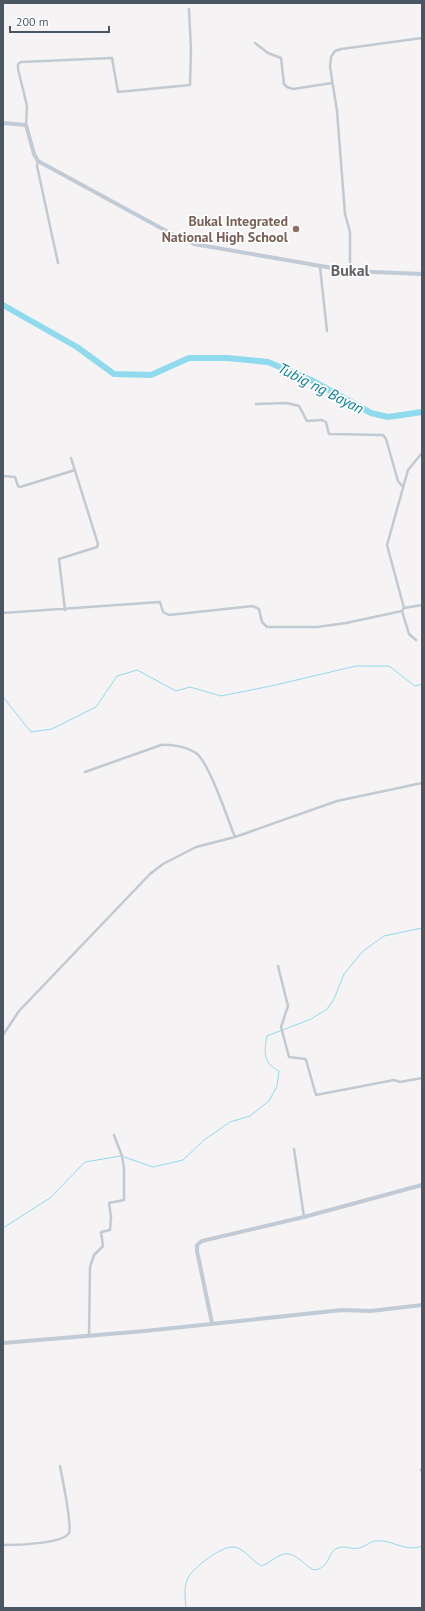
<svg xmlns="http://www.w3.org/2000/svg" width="425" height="1611" font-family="'PT Sans',sans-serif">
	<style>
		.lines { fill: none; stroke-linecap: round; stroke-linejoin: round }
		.stream { stroke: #90daee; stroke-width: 1 }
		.river { stroke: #90daee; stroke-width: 6 }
		.street { stroke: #c1cad2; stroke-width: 2.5 }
		.secondary { stroke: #c1cbd6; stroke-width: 4 }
		.education-dot { fill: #8d6e63; stroke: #fff; stroke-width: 1.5 }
		.labels { text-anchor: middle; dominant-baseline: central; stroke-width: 3.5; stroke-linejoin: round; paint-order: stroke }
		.education-label { font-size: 14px; font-weight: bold; fill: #785e54; stroke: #fff; text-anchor: end }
		.water-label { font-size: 15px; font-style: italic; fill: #0c7c9b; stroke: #fff }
		.quarter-label { font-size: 16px; font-weight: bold; fill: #5f6368; stroke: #fff }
	</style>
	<rect width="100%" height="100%" fill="#f5f3f3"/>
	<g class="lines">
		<path class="stream" d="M3,697L31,732L52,729L96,707L117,676L137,670L176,691L190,687L221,696L271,686L356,666H389L415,686L422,684
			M124,1157L153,1167L183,1160L204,1140L230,1122L250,1116L269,1101L277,1086L279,1071C263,1063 264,1052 267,1036L311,1019L327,1009L334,999L344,974L363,951L384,936L422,928
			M3,1228L50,1198L85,1162L121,1156
			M186,1608C185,1599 184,1589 187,1580C191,1569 222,1545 234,1547C246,1549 252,1562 262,1566C269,1563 275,1557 281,1555C294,1549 304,1566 314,1570C331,1568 327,1551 338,1548C344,1545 352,1550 359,1548C365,1547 370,1541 376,1541C391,1539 407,1553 422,1546"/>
		<path class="river" d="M3,305L77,347L114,374L151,375L189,358H227L268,362L311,380L371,413L388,417L422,412"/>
		<path class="street" d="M255,43L268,53L281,58L284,84L287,87L293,89L332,83
			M26,125L27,106L18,69V64L21,62L112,58L118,92L190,85L191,49L189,9
			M38,161L37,166L58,263
			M320,267L327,331
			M350,271V232L345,214L337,111L330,67L331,57L335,51L341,49L422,38
			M256,404L287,403L299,406L307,421L322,420L326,422L329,434L383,435L386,439L398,481L403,487
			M3,476L15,477L18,486L20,487L75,470
			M404,608L422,605
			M65,610L59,559L97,547L98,544L71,458
			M402,611L409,634L416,640
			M3,613L160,602L163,612L169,615L253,606L259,609L262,622L267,627H317L346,623L402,611L404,608L387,545L408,470L422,453
			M85,772L161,745C172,744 187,747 196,753C209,762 228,820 235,837
			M278,966L288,1006L281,1027L289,1057L305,1059L306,1060L316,1095L394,1080L400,1082L422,1078
			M3,1035L19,1011L150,874L163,864L196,847L235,837L337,801L422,783
			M294,1149L304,1217
			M89,1336L90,1267L94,1255L103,1246L101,1232L110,1230L111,1217L109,1203L124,1200V1168L122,1156L114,1135
			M421,1470L422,1471
			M3,1545C15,1545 63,1544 69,1533C72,1526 62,1476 60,1466"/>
		<path class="secondary" d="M3,123L26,125L34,154L38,161L170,233L194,244L350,271L422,274
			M212,1323L197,1251V1245L202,1241L304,1217L422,1185
			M3,1343L145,1331L342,1310L371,1311L422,1305"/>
	</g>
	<circle class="education-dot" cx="296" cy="229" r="4"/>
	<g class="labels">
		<g class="education-label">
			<text x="288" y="221">Bukal Integrated<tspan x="288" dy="16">National High School</tspan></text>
		</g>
		<g class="water-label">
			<text transform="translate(321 388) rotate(27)">Tubig ng Bayan</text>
		</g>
		<g class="quarter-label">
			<text x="350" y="270">Bukal</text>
		</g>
	</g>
	<rect width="425" height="1611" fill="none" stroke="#4a5661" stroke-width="8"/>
	<path d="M10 26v6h99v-6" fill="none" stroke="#4a5661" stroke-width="2"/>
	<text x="16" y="26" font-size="12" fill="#4a5661" stroke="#ffffff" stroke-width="3" paint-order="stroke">200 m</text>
</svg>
